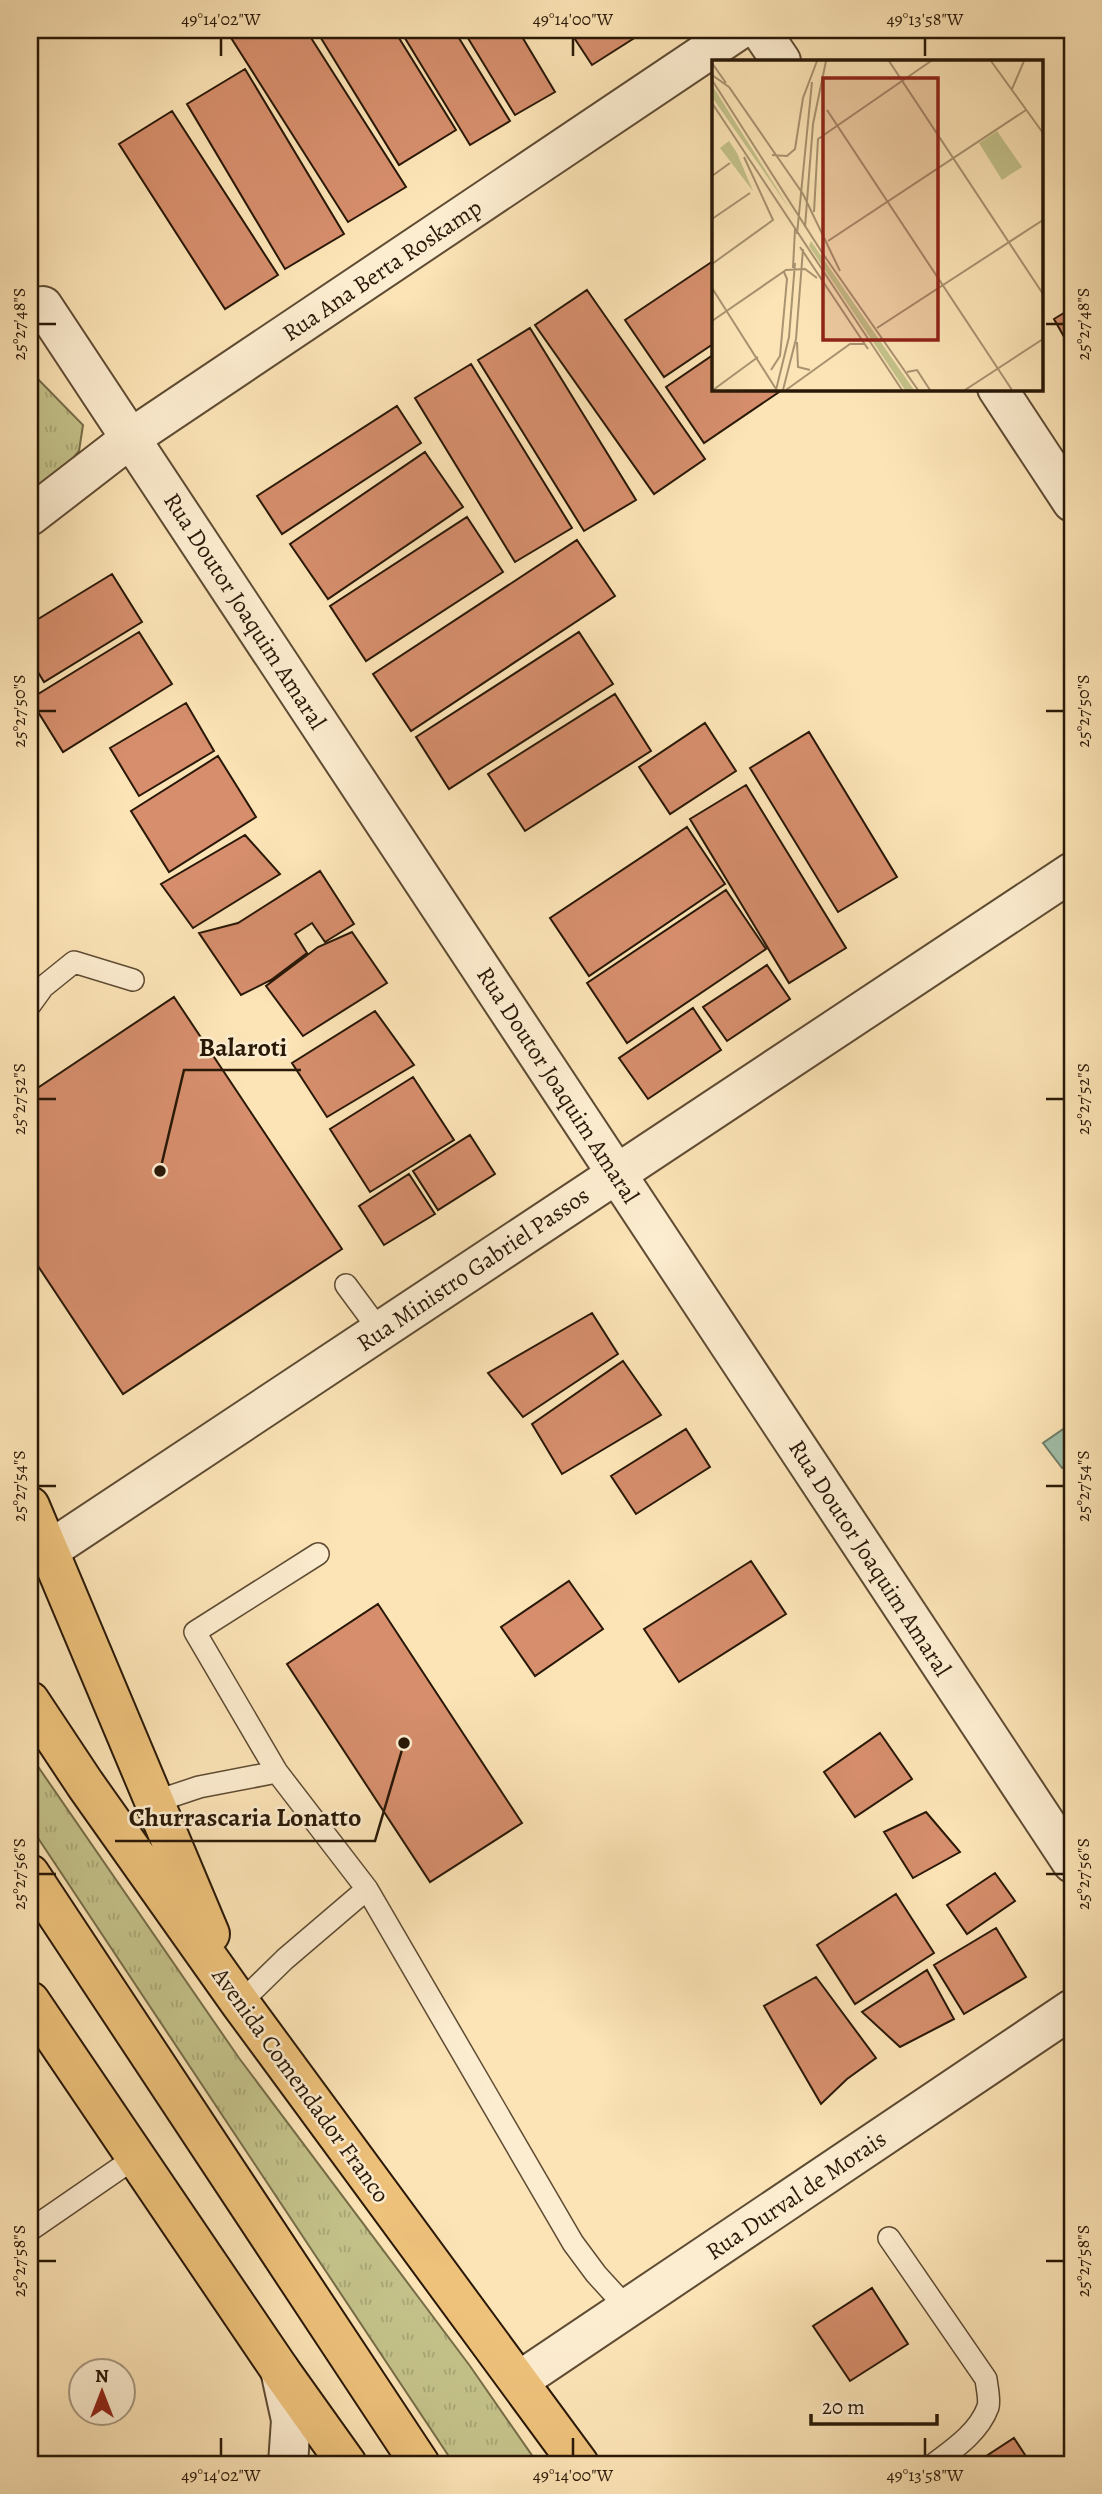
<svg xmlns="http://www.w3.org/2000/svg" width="1102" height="2494" font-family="Alegreya,serif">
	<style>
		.grass { fill: url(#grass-tufts); stroke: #766d48; stroke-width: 2 }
		.water { fill: #a0bfa9; stroke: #707c68; stroke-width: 2 }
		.building { fill: #d68e6c; stroke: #291807; stroke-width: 2 }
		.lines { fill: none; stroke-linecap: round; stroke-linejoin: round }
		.lane-casing { stroke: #5e4b33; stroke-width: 24 }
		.street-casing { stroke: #5e4b33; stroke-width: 42 }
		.highway-casing { stroke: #291807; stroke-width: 42 }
		.lane { stroke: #fdedd0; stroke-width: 21 }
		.street { stroke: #fdedd0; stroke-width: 38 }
		.highway { stroke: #eec27b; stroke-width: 38 }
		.ticks { fill: none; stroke: #291807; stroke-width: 2.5 }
		.labels { text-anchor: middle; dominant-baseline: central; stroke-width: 5; stroke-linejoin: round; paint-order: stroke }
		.street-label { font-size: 24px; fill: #291807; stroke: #fdedd0 }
		.inset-road { fill: none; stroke: #a89270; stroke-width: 2 }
		.view { fill: #8f2418; fill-opacity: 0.15; stroke: #8f2418; stroke-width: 3.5 }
		.inset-edge { fill: none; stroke: #291807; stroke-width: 3.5 }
		.leader { fill: none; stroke: #291807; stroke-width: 2.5 }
		.callout-dot { fill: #291807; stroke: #fdedd0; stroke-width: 2.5 }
		.callout-label { font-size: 26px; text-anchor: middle; font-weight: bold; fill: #291807; stroke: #fdedd0; stroke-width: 5; stroke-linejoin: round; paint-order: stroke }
		.neatline { fill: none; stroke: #291807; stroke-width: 2.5 }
		.ticks-label { font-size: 18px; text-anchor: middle; fill: #291807 }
	</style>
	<defs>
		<pattern id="grass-tufts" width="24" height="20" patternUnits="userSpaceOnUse" patternTransform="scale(1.75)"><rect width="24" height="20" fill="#c4c28a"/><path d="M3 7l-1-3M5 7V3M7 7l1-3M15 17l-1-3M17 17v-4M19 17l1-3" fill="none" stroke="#a8a676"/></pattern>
	</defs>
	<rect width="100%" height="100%" fill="#fce4b6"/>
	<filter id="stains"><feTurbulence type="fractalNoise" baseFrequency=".00286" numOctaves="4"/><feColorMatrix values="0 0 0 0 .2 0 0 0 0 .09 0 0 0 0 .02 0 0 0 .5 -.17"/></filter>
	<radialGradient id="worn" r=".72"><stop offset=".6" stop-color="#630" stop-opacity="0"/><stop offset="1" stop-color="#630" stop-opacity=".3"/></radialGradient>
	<path class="grass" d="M30,371L83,425L79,451L64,469L30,493Z
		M30,1755L239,2058L470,2366L538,2464H454L30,1826Z"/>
	<path class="water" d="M1072,1423V1461L1062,1468L1043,1443Z"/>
	<path class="building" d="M226,30H306L406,187L348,222Z
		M316,30H394L456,130L399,165Z
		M400,30H454L510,121L470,145Z
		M463,30H518L555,92L515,115Z
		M569,30H647L592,65Z
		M245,69L344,234L285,269L187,104Z
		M172,111L278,275L225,309L119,144Z
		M713,261V344L664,377L625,320Z
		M587,290L705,459L654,494L535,325Z
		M1072,308V351L1054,319Z
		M530,328L636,500L584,531L478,360Z
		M713,355V388H785L704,443L666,387Z
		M471,364L572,528L515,562L415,398Z
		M397,406L421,443L282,534L257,496Z
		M425,452L463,507L328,599L290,544Z
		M467,517L503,572L366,661L330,606Z
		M577,540L615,596L411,731L373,674Z
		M112,574L142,622L44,682L30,659V624Z
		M139,632L172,684L63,752L30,699Z
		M579,632L613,684L449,789L416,737Z
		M615,694L651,751L525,831L488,774Z
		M186,703L214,751L139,796L110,748Z
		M705,723L736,771L670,814L639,767Z
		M809,732L897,877L838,912L750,768Z
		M218,756L256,817L169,872L131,811Z
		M746,785L846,948L789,983L690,819Z
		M687,827L725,884L589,976L550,918Z
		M245,835L280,874L193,928L161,884Z
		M320,871L354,924L325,942L312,923L295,934L307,953L271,980L241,995L199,933L238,923Z
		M726,890L766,949L627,1043L587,983Z
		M352,932L387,983L303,1036L266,986L318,947Z
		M767,965L790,999L727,1041L703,1007Z
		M174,997L342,1249L123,1394L30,1254V1093Z
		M693,1008L721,1050L648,1099L619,1058Z
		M375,1011L414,1065L327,1117L292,1063Z
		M413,1077L454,1140L370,1192L330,1129Z
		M470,1135L495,1174L438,1210L413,1171Z
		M409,1174L435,1214L384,1245L359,1206Z
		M592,1313L618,1354L523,1417L488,1373Z
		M623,1361L661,1415L562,1474L532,1424Z
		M686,1429L710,1467L636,1514L611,1476Z
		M751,1561L786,1614L679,1682L644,1629Z
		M569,1581L603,1629L535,1676L501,1627Z
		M378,1604L522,1823L430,1882L287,1664Z
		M880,1733L912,1779L855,1817L824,1772Z
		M926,1812L960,1852L913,1878L884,1832Z
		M995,1873L1015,1901L967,1934L947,1905Z
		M896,1894L934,1953L855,2004L817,1945Z
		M996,1928L1026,1977L964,2014L934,1965Z
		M927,1970L954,2019L900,2047L862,2012Z
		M816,1977L876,2058L847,2079L821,2104L764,2006Z
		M872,2288L908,2344L850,2381L813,2326Z
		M1014,2438L1031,2464H974Z"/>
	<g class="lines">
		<defs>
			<path id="lane" d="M30,1005L43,987L74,962L133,980
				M346,1285L380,1331
				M318,1554L195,1632L277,1772L367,1889L573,2243L596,2274L627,2308
				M154,1802L199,1787L277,1772
				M240,2003L285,1959L367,1889
				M30,2230L136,2157
				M889,2238L986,2379C987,2388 990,2400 988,2407C979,2432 954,2449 934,2464"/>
			<path id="street" d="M760,30L781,61
				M43,306L1072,1863
				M997,388L1072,502
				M30,516L131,438L739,30
				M48,1551L1072,872
				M280,2370L291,2420L288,2464
				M519,2381L1072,2009"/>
			<path id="highway" d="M30,1506L210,1934
				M30,1701L85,1784L240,2003L579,2464
				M30,1874L420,2464
				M30,2001L280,2370L347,2464"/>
		</defs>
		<use href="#lane" class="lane-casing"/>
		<use href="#street" class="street-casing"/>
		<use href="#highway" class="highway-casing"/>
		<use href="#lane" class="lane"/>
		<use href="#street" class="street"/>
		<use href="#highway" class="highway"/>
	</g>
	<path class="ticks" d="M221,38V56M573,38V56M925,38V56M38,324H56M1046,324H1064M38,711H56M1046,711H1064M38,1099H56M1046,1099H1064M38,1486H56M1046,1486H1064M38,1874H56M1046,1874H1064M38,2261H56M1046,2261H1064M221,2438V2456M573,2438V2456M925,2438V2456"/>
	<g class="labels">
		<g class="street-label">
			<text transform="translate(382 270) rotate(-34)">Rua Ana Berta Roskamp</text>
			<text transform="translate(245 611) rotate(57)">Rua Doutor Joaquim Amaral</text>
			<text transform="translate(558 1085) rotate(57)">Rua Doutor Joaquim Amaral</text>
			<text transform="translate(473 1269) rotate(-34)">Rua Ministro Gabriel Passos</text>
			<text transform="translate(870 1558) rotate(57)">Rua Doutor Joaquim Amaral</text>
			<text transform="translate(301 2085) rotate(54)">Avenida Comendador Franco</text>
			<text transform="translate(796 2195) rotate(-34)">Rua Durval de Morais</text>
		</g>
	</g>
	<g transform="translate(712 60)">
		<rect width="331" height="331" fill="#fce4b6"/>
		<path d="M0,25L77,148L0,37ZM99,181L202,330H193L97,186Z" fill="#c4c28a"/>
		<path d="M285,71L310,107L290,120L267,83Z" fill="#c4c28a"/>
		<path d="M17,81L25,93L41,131L8,88Z" fill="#c4c28a"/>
		<path class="inset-road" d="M177,1L331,234M279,1L331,73M0,3L14,23M0,15L17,27L91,134L128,211M0,20L111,194L206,330M300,29L312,1M0,43L190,330M115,50L300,330M60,95L75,96L83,89L91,38L105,1M0,116L18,103M102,152L106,79L219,1M0,159L38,133M93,167L101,64L114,1M85,174L100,22M116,181L314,50M88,187L156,289M0,204L61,160L32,97M81,208L83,169M0,228L64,329M0,261L74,210L93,209L105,218M165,268L331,160M85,282L86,307L98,310M59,310L68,296L75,219L72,212M195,312L205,310L218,330M1,330L46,297M64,330L77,277L83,203M71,330L84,279L91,189M74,330L138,284H152M253,330L331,279"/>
		<path class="view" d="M111,18H226V280H111Z"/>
		<rect width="331" height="331" class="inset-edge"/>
	</g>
	<path class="leader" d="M160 1171L184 1070H301M404 1743L375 1841H115"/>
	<g class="callout-dot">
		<circle cx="160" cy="1171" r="7"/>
		<circle cx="404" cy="1743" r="7"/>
	</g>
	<g class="callout-label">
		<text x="243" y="1056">Balaroti</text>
		<text x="245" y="1826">Churrascaria Lonatto</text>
	</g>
	<rect width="1102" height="2494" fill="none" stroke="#fce4b6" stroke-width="77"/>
	<g transform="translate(102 2392)"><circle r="33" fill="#fdedd0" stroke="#a89880" stroke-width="2"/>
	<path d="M0-5L12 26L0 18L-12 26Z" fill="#8f2418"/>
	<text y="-10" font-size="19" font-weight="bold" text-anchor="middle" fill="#291807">N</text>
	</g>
	<path d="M811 2414v10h126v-10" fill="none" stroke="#291807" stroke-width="3.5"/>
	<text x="822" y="2414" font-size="21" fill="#291807" stroke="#fdedd0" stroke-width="5" paint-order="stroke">20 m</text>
	<rect x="38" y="38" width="1026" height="2418" class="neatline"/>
	<g class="ticks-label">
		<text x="221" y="25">49°14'02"W</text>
		<text x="573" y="25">49°14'00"W</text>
		<text x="925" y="25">49°13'58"W</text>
		<text transform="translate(19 324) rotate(-90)" y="6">25°27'48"S</text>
		<text transform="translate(1083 324) rotate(-90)" y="6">25°27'48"S</text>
		<text transform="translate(19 711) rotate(-90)" y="6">25°27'50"S</text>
		<text transform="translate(1083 711) rotate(-90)" y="6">25°27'50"S</text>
		<text transform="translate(19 1099) rotate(-90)" y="6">25°27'52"S</text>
		<text transform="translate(1083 1099) rotate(-90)" y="6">25°27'52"S</text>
		<text transform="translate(19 1486) rotate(-90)" y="6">25°27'54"S</text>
		<text transform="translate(1083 1486) rotate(-90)" y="6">25°27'54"S</text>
		<text transform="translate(19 1874) rotate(-90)" y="6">25°27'56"S</text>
		<text transform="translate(1083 1874) rotate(-90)" y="6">25°27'56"S</text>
		<text transform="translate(19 2261) rotate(-90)" y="6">25°27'58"S</text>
		<text transform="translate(1083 2261) rotate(-90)" y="6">25°27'58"S</text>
		<text x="221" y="2481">49°14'02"W</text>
		<text x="573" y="2481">49°14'00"W</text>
		<text x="925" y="2481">49°13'58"W</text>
	</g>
	<rect width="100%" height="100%" filter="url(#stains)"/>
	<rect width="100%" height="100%" fill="url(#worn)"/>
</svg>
